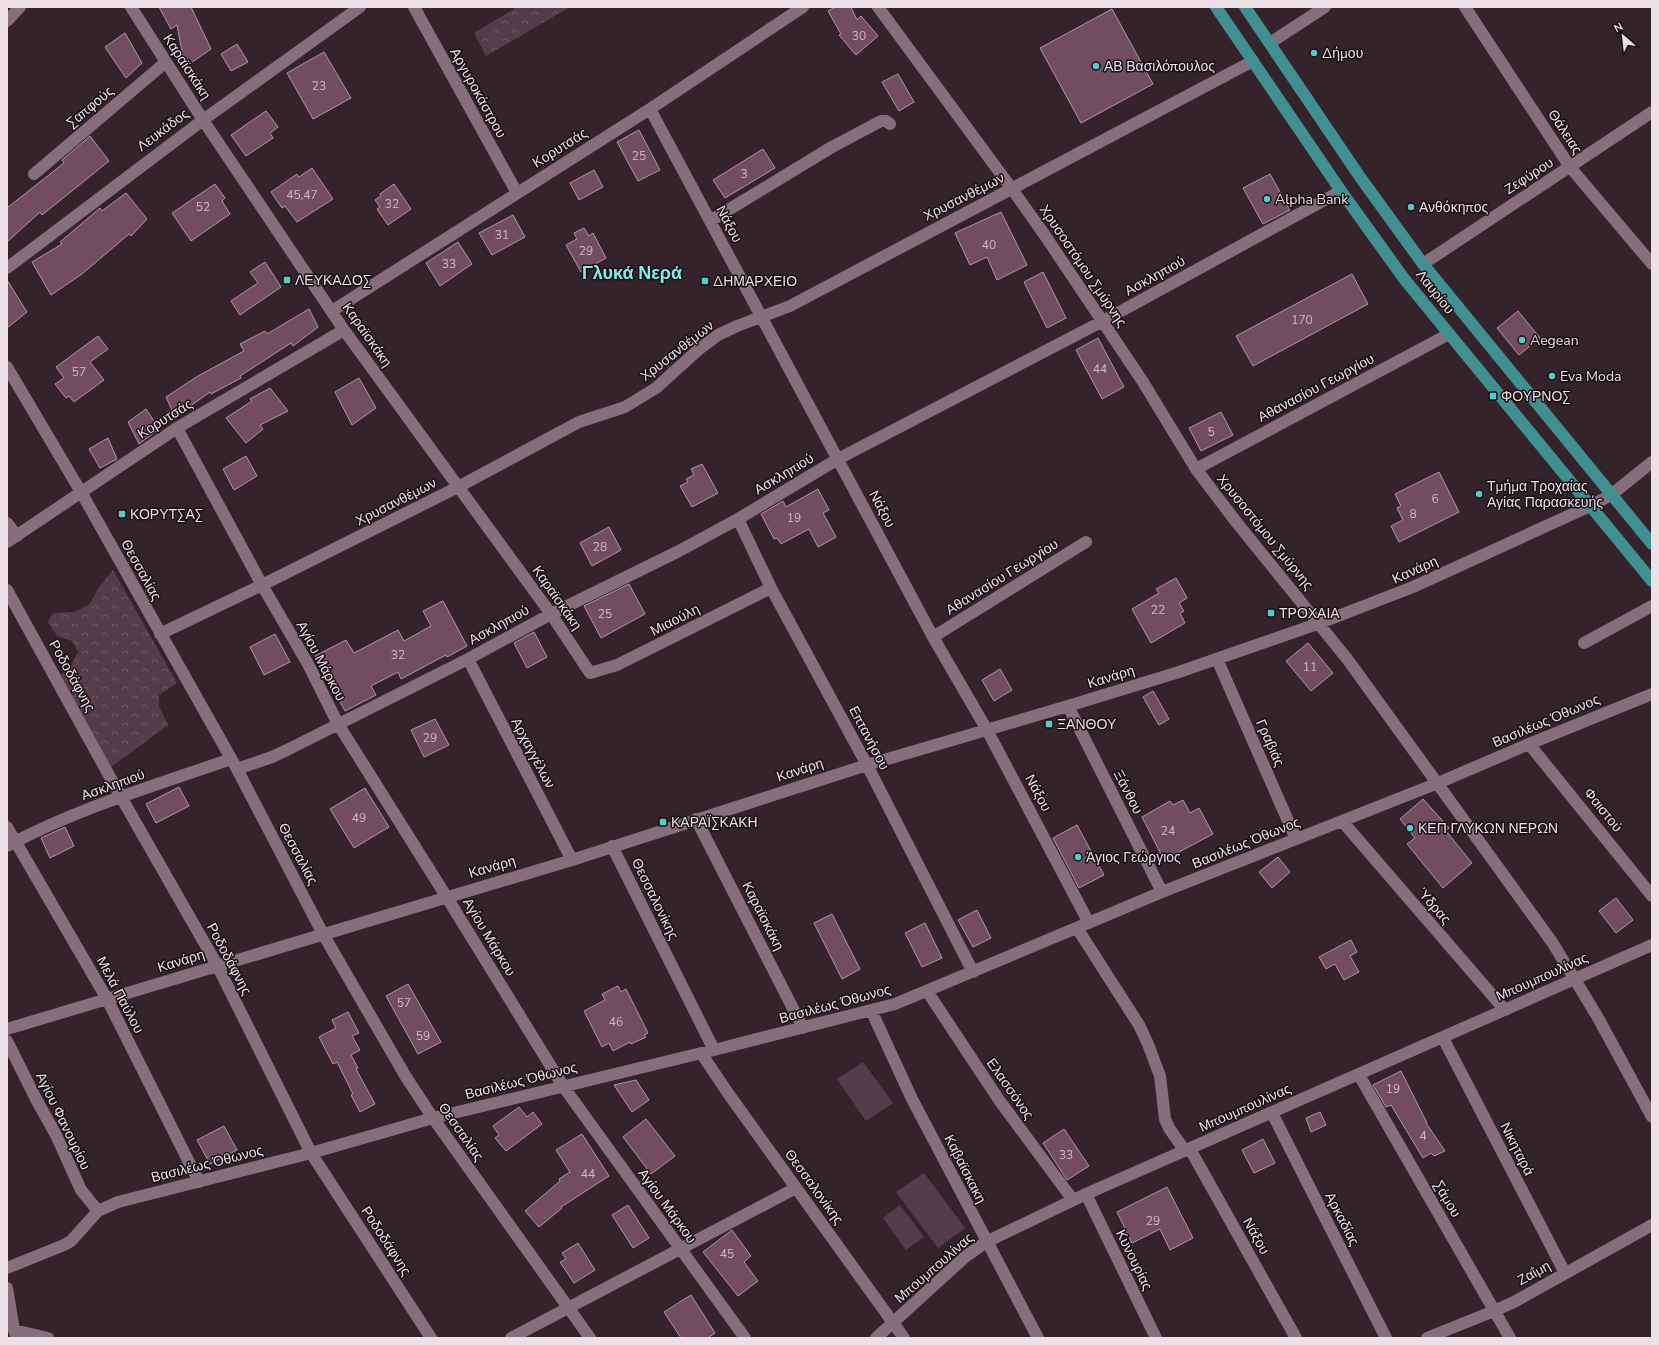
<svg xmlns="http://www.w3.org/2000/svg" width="1659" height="1345" font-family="'Nunito Sans',sans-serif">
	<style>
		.forest { fill: url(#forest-crowns) }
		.pitch { fill: #543d48 }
		.building { fill: #714d5f; stroke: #af98a3 }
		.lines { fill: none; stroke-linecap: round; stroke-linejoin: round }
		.street { stroke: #866f7a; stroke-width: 12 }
		.secondary { stroke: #866f7a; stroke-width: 12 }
		.primary { stroke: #409091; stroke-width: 12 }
		.poi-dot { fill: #54cdc7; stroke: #170f13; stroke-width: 1.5 }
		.labels { text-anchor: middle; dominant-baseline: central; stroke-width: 3; stroke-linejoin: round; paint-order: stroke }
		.number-label { font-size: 12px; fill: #cebbc4 }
		.poi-label { font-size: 14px; fill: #ede0e6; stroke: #170f13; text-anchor: start }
		.street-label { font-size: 14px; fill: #ede0e6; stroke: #170f13 }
		.district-label { font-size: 18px; font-weight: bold; fill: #83eee8; stroke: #170f13 }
	</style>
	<defs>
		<pattern id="forest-crowns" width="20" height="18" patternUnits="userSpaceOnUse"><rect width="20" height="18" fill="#543d48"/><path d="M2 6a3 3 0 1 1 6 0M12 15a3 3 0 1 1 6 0" fill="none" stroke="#6d5962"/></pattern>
	</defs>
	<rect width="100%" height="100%" fill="#35232c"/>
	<path class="forest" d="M517,7H570L486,56L474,33Z
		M113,570L177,683L159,695V706L168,725L111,767L61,675L71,666L78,652L72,641L57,636L48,622L53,613L74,612L90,604L99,587Z"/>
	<path class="pitch" d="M863,1062L893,1103L866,1121L837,1079Z
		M924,1173L965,1228L938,1248L896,1192Z
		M900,1205L924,1237L906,1250L883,1218Z"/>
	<path class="building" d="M159,7H191L211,49L185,67L177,25L171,29Z
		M835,7H851L857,20L861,16L878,36L856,55L839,35L841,34L828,11Z
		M1112,9L1153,84L1081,123L1040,48Z
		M125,33L142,63L126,78L105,47Z
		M237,44L248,62L231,71L221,54Z
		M324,52L351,98L313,119L287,73Z
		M898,74L914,102L899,111L882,82Z
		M266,111L278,127L270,133L273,138L246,156L231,135Z
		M639,130L660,170L638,181L617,142Z
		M90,136L109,161L42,215L40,212L7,242V208L64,163L62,160Z
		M763,149L775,168L725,198L713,180Z
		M312,168L333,199L297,222L285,206L282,208L271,192L297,174L299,177Z
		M594,170L603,187L579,200L570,183Z
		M1270,174L1290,210L1263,224L1243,188Z
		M215,184L225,198L222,201L230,214L191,241L172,213Z
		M394,184L411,209L388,225L377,209L380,207L375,200L381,196L380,194Z
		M126,193L147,219L131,236L129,234L82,274L51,295L32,262L62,244L60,242L100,208L102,211Z
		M1001,212L1027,265L997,280L987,257L970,265L955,233Z
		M513,215L525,237L492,255L479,233Z
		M584,228L589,236L593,233L606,258L581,272L566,245L577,239L574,233Z
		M458,242L472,264L440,286L426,263Z
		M265,262L281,287L240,315L231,301L258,283L250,272Z
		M1043,272L1066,318L1047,328L1024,282Z
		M1352,274L1368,304L1253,366L1236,336Z
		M7,280L27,312L7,328Z
		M309,309L318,327L293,346L291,343L240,376L241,378L211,394L210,392L175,417L166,397L198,376L244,351L240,344L265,331L267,334Z
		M1518,311L1540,338L1519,355L1497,328Z
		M98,336L108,349L90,362L104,380L74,402L69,396L66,398L55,384L64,378L56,367Z
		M1098,338L1124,387L1102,399L1076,350Z
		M359,378L376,408L352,425L335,392Z
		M270,388L288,411L260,425L263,429L246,443L226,418L252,401L250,399Z
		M146,409L159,429L139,444L128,422Z
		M1221,412L1233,435L1201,451L1189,428Z
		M108,438L117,459L100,468L89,449Z
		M246,456L257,476L234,490L223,469Z
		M702,464L718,493L692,507L680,486L688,482L686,479L694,475L691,469Z
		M1439,472L1459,512L1399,542L1391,526L1403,520L1397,508L1401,506L1395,494Z
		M818,489L829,510L823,513L836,537L818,547L809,529L781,544L777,538L774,539L761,514L783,501L786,507Z
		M609,527L621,550L592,566L580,543Z
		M1176,578L1187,598L1179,603L1184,611L1180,613L1185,623L1151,643L1132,609L1159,593L1156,589Z
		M629,584L645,614L601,638L584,606Z
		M443,601L467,646L447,657L446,655L401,679L398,672L371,686L376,695L345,711L315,656L346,640L354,653L398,630L404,641L431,626L423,611Z
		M534,632L547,657L527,668L514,643Z
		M275,634L290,662L264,675L250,647Z
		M1308,643L1333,673L1311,691L1286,661Z
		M1000,669L1012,690L994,701L982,680Z
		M1153,691L1169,719L1159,725L1143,697Z
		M435,719L449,745L424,757L411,730Z
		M179,787L189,806L156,823L146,804Z
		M365,788L389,827L354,848L330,809Z
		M1423,799L1449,828L1446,831L1472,863L1443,888L1407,844L1415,838L1400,819Z
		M1183,800L1190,813L1199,808L1213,834L1164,860L1142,817L1170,801L1173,805Z
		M1077,825L1104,875L1079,888L1053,838Z
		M65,827L74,846L50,858L41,838Z
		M1278,857L1290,872L1272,888L1259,872Z
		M1616,898L1633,920L1616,933L1599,911Z
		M977,910L991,938L973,947L958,920Z
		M832,914L860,969L842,979L814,923Z
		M925,923L942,958L922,967L905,933Z
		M1351,940L1357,952L1350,956L1359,972L1344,980L1335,964L1326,969L1319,957Z
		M408,984L441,1042L418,1054L386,996Z
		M618,986L621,992L626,989L648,1033L644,1035L646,1037L631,1044L630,1042L613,1051L609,1043L602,1047L584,1011L605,1000L602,994Z
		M348,1012L359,1033L352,1036L360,1050L351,1055L358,1068L356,1069L375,1104L360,1112L351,1095L353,1094L337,1062L333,1064L319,1037L336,1028L332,1020Z
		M1401,1071L1427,1123H1426L1445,1151L1434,1156L1431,1153L1423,1158L1391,1105L1386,1107L1373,1085Z
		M636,1080L649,1100L632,1112L614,1085Z
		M519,1107L527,1117L533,1112L542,1124L506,1151L495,1138L499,1135L493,1126Z
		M1320,1112L1326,1125L1311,1132L1306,1118Z
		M646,1119L675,1156L651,1174L623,1137Z
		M224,1126L237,1150L210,1164L197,1140Z
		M1064,1129L1089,1166L1067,1180L1043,1143Z
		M582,1134L609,1176L561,1207L562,1208L539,1227L525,1211L560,1181L559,1179L570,1172L556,1150Z
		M1263,1139L1275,1163L1254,1173L1242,1150Z
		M1167,1187L1193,1238L1170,1250L1160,1229L1132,1243L1117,1212Z
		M628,1205L649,1238L633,1248L612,1215Z
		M732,1230L751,1256L744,1262L758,1281L738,1296L703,1252Z
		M578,1243L595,1270L574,1283L560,1262L566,1259L562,1253Z
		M691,1295L715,1333L708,1338H681L664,1312Z"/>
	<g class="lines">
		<path class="street" d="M131,7L203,120L344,330L551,614L590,673L617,665L771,588
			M414,7L517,193
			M878,7L1012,189L1046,237L1143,382L1196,469L1237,523L1348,660L1552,942L1597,1016L1652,1117
			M1465,7L1570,167L1652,264
			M7,21L20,7
			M1270,43L1325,7
			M650,109L933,637L987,730L1089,923
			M34,174L166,62
			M710,221L832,147L881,121H886L890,124
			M1423,264L1652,112
			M7,268L203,120L360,7
			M332,311L650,109L803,7
			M177,428L262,585L308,664L338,724L446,896L563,1086L745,1338
			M1196,469L1449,334
			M738,519L771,588L867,765L973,972
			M7,523L17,536
			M7,542L177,428L344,330
			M7,590L121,797L217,965L311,1153L431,1338
			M160,634L262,585L458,487L579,422L625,407L656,388L698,350L718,335L737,326L790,306L1253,61
			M933,637L1086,542
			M1584,643L1652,606
			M468,659L572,860
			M1217,659L1296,839
			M1068,706L1162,892
			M1529,744L1652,896
			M237,769L272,757L287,750L468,659L551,614L679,551L738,519L838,459L1103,321L1341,191
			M696,819L803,1028
			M1342,821L1505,1010
			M7,827L107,999L199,1182
			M7,846C78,808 156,785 231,759
			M612,846L714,1050
			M1077,928L1139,1025L1148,1044L1160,1076L1165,1119L1169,1128L1185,1151
			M927,991L999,1100L1073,1200
			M871,1010L912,1099L1038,1338
			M7,1029L572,860L867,765L1068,706L1179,672L1320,623L1413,587L1590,506
			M1443,1038L1565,1273
			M7,1041L36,1099L56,1135L81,1190L98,1211
			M701,1053L730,1096L904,1338
			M1359,1075L1510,1338
			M1272,1113L1386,1338
			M1190,1149L1296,1338
			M1086,1194L1156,1338
			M7,1268L64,1245L71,1241L98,1211L118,1202L311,1153L433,1118L714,1050L895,1004L1162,892L1438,783L1529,744L1652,694
			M7,1288L14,1330L17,1338
			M14,1330L48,1338
			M511,1338L796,1188
			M1427,1338L1494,1311L1514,1302L1652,1225"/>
		<path class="secondary" d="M7,367L81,492L237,769L323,934L406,1077L433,1118L590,1338
			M1590,506L1611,495L1652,462
			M876,1338L965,1257L986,1242L1086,1194L1652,945"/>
		<path class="primary" d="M1216,7L1341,191L1405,280L1652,581
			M1245,7L1360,177L1423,264L1652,544"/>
	</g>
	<g class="poi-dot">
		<circle cx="1314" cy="53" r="4"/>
		<circle cx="1096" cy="66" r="4"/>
		<circle cx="1267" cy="199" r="4"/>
		<circle cx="1411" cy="207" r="4"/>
		<rect x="283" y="276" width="8" height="8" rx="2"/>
		<rect x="701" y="277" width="8" height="8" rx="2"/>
		<circle cx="1522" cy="340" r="4"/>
		<circle cx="1552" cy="376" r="4"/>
		<rect x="1489" y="392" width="8" height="8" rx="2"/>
		<circle cx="1479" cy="494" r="4"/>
		<rect x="118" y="510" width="8" height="8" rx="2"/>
		<rect x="1267" y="609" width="8" height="8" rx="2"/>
		<rect x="1045" y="720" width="8" height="8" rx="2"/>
		<rect x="659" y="818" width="8" height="8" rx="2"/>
		<circle cx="1410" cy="828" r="4"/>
		<circle cx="1078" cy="857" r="4"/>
	</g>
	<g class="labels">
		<g class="number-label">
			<text x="859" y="36">30</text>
			<text x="319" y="86">23</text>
			<text x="639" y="156">25</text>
			<text x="744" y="174">3</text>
			<text x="302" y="195">45,47</text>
			<text x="392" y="204">32</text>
			<text x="203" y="207">52</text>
			<text x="502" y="235">31</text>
			<text x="989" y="245">40</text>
			<text x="586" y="251">29</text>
			<text x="449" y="264">33</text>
			<text x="1302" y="320">170</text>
			<text x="1100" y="369">44</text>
			<text x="79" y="372">57</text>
			<text x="1211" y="432">5</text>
			<text x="1435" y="499">6</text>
			<text x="1413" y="514">8</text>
			<text x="794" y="518">19</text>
			<text x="600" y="547">28</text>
			<text x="1158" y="610">22</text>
			<text x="605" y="614">25</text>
			<text x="398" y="655">32</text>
			<text x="1310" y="667">11</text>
			<text x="430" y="738">29</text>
			<text x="359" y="818">49</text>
			<text x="1168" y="831">24</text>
			<text x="404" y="1003">57</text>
			<text x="616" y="1022">46</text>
			<text x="423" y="1036">59</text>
			<text x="1393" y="1089">19</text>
			<text x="1423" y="1136">4</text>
			<text x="1066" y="1155">33</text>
			<text x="588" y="1174">44</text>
			<text x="1153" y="1221">29</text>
			<text x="727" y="1254">45</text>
		</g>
		<g class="poi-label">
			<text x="1322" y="53">Δήμου</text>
			<text x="1104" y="66">ΑΒ Βασιλόπουλος</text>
			<text x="1275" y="199">Alpha Bank</text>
			<text x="1419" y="207">Ανθόκηπος</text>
			<text x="295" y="280">ΛΕΥΚΑΔΟΣ</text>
			<text x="713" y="281">ΔΗΜΑΡΧΕΙΟ</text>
			<text x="1530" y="340">Aegean</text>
			<text x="1560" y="376">Eva Moda</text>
			<text x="1501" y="396">ΦΟΥΡΝΟΣ</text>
			<text x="1487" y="486">Τμήμα Τροχαίας<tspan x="1487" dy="16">Αγίας Παρασκευής</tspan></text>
			<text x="130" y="514">ΚΟΡΥΤΣΑΣ</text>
			<text x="1279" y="613">ΤΡΟΧΑΙΑ</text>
			<text x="1057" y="724">ΞΑΝΘΟΥ</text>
			<text x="671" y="822">ΚΑΡΑΪΣΚΑΚΗ</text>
			<text x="1418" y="828">ΚΕΠ ΓΛΥΚΩΝ ΝΕΡΩΝ</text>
			<text x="1086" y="857">Άγιος Γεώργιος</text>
		</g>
		<g class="street-label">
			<text transform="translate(187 67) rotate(57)">Καραϊσκάκη</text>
			<text transform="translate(478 93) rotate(61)">Αργυροκάστρου</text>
			<text transform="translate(90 107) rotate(-40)">Σαπφούς</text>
			<text transform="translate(163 130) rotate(-37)">Λευκάδος</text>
			<text transform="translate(1565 132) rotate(57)">Θάλειας</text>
			<text transform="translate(560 148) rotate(-32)">Κορυτσάς</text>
			<text transform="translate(1529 176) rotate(-33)">Ζεφύρου</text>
			<text transform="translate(964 197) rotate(-27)">Χρυσανθέμων</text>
			<text transform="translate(729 224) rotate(62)">Νάξου</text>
			<text transform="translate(1083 266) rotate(56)">Χρυσοστόμου Σμύρνης</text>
			<text transform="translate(1155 276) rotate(-29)">Ασκληπιού</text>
			<text transform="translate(1435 292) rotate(51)">Λαυρίου</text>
			<text transform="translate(367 335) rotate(55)">Καραϊσκάκη</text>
			<text transform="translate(677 351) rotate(-38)">Χρυσανθέμων</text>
			<text transform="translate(1316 388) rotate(-28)">Αθανασίου Γεωργίου</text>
			<text transform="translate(165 419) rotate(-32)">Κορυτσάς</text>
			<text transform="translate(784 474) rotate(-31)">Ασκληπιού</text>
			<text transform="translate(396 502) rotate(-27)">Χρυσανθέμων</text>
			<text transform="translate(882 509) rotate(62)">Νάξου</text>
			<text transform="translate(1265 532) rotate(51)">Χρυσοστόμου Σμύρνης</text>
			<text transform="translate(141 570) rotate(61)">Θεσσαλίας</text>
			<text transform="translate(1415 570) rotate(-24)">Κανάρη</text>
			<text transform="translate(1002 577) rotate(-32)">Αθανασίου Γεωργίου</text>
			<text transform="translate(557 598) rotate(55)">Καραϊσκάκη</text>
			<text transform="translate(675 620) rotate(-27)">Μιαούλη</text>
			<text transform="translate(499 625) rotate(-29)">Ασκληπιού</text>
			<text transform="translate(321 661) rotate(62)">Αγίου Μάρκου</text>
			<text transform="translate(72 676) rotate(61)">Ροδοδάφνης</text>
			<text transform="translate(1111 677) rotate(-17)">Κανάρη</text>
			<text transform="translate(1546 721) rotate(-23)">Βασιλέως Όθωνος</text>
			<text transform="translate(869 738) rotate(62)">Επτανήσου</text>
			<text transform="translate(1270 743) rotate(66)">Γραβιάς</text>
			<text transform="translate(533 753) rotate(62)">Αρχαγγέλων</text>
			<text transform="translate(800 770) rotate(-18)">Κανάρη</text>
			<text transform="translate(113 785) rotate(-20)">Ασκληπιού</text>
			<text transform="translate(1128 792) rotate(63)">Ξάνθου</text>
			<text transform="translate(1038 793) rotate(62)">Νάξου</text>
			<text transform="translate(1603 810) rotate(51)">Φαιστού</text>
			<text transform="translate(1246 843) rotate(-22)">Βασιλέως Όθωνος</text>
			<text transform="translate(298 854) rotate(62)">Θεσσαλίας</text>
			<text transform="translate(492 867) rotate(-16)">Κανάρη</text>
			<text transform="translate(655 899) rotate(64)">Θεσσαλονίκης</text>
			<text transform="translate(1434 906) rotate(49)">Ύδρας</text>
			<text transform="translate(763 916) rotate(63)">Καραϊσκάκη</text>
			<text transform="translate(489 937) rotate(59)">Αγίου Μάρκου</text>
			<text transform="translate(229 959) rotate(62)">Ροδοδάφνης</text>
			<text transform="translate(181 961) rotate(-17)">Κανάρη</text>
			<text transform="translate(1542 977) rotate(-24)">Μπουμπουλίνας</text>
			<text transform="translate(120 995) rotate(62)">Μελά Παύλου</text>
			<text transform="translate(835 1004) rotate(-15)">Βασιλέως Όθωνος</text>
			<text transform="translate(521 1081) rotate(-14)">Βασιλέως Όθωνος</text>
			<text transform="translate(1010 1089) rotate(55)">Ελασσόνος</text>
			<text transform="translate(1245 1108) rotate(-24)">Μπουμπουλίνας</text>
			<text transform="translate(63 1121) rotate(64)">Αγίου Φανουρίου</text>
			<text transform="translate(461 1132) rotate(55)">Θεσσαλίας</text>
			<text transform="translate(1517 1149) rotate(63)">Νικηταρά</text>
			<text transform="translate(207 1164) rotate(-14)">Βασιλέως Όθωνος</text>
			<text transform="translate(965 1169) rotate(63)">Καβαϊσκακη</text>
			<text transform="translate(814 1187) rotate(54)">Θεσσαλονίκης</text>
			<text transform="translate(1447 1199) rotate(60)">Σάμου</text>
			<text transform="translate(667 1206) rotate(54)">Αγίου Μάρκου</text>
			<text transform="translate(1342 1219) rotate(63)">Αρκαδίας</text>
			<text transform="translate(1256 1236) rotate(61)">Νάξου</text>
			<text transform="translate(386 1241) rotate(57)">Ροδοδάφνης</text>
			<text transform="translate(1134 1260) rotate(64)">Κυνουρίας</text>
			<text transform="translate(934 1268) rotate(-41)">Μπουμπουλίνας</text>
			<text transform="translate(1534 1273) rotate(-29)">Ζαΐμη</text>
		</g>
		<g class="district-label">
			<text x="632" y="273">Γλυκά Νερά</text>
		</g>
	</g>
	<rect width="1659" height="1345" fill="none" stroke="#ede0e6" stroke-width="16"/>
	<g transform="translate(1623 36) rotate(332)" stroke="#170f13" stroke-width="3" paint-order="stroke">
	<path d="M0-3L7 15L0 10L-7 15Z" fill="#ede0e6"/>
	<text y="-6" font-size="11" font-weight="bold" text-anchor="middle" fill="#ede0e6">N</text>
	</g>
</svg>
